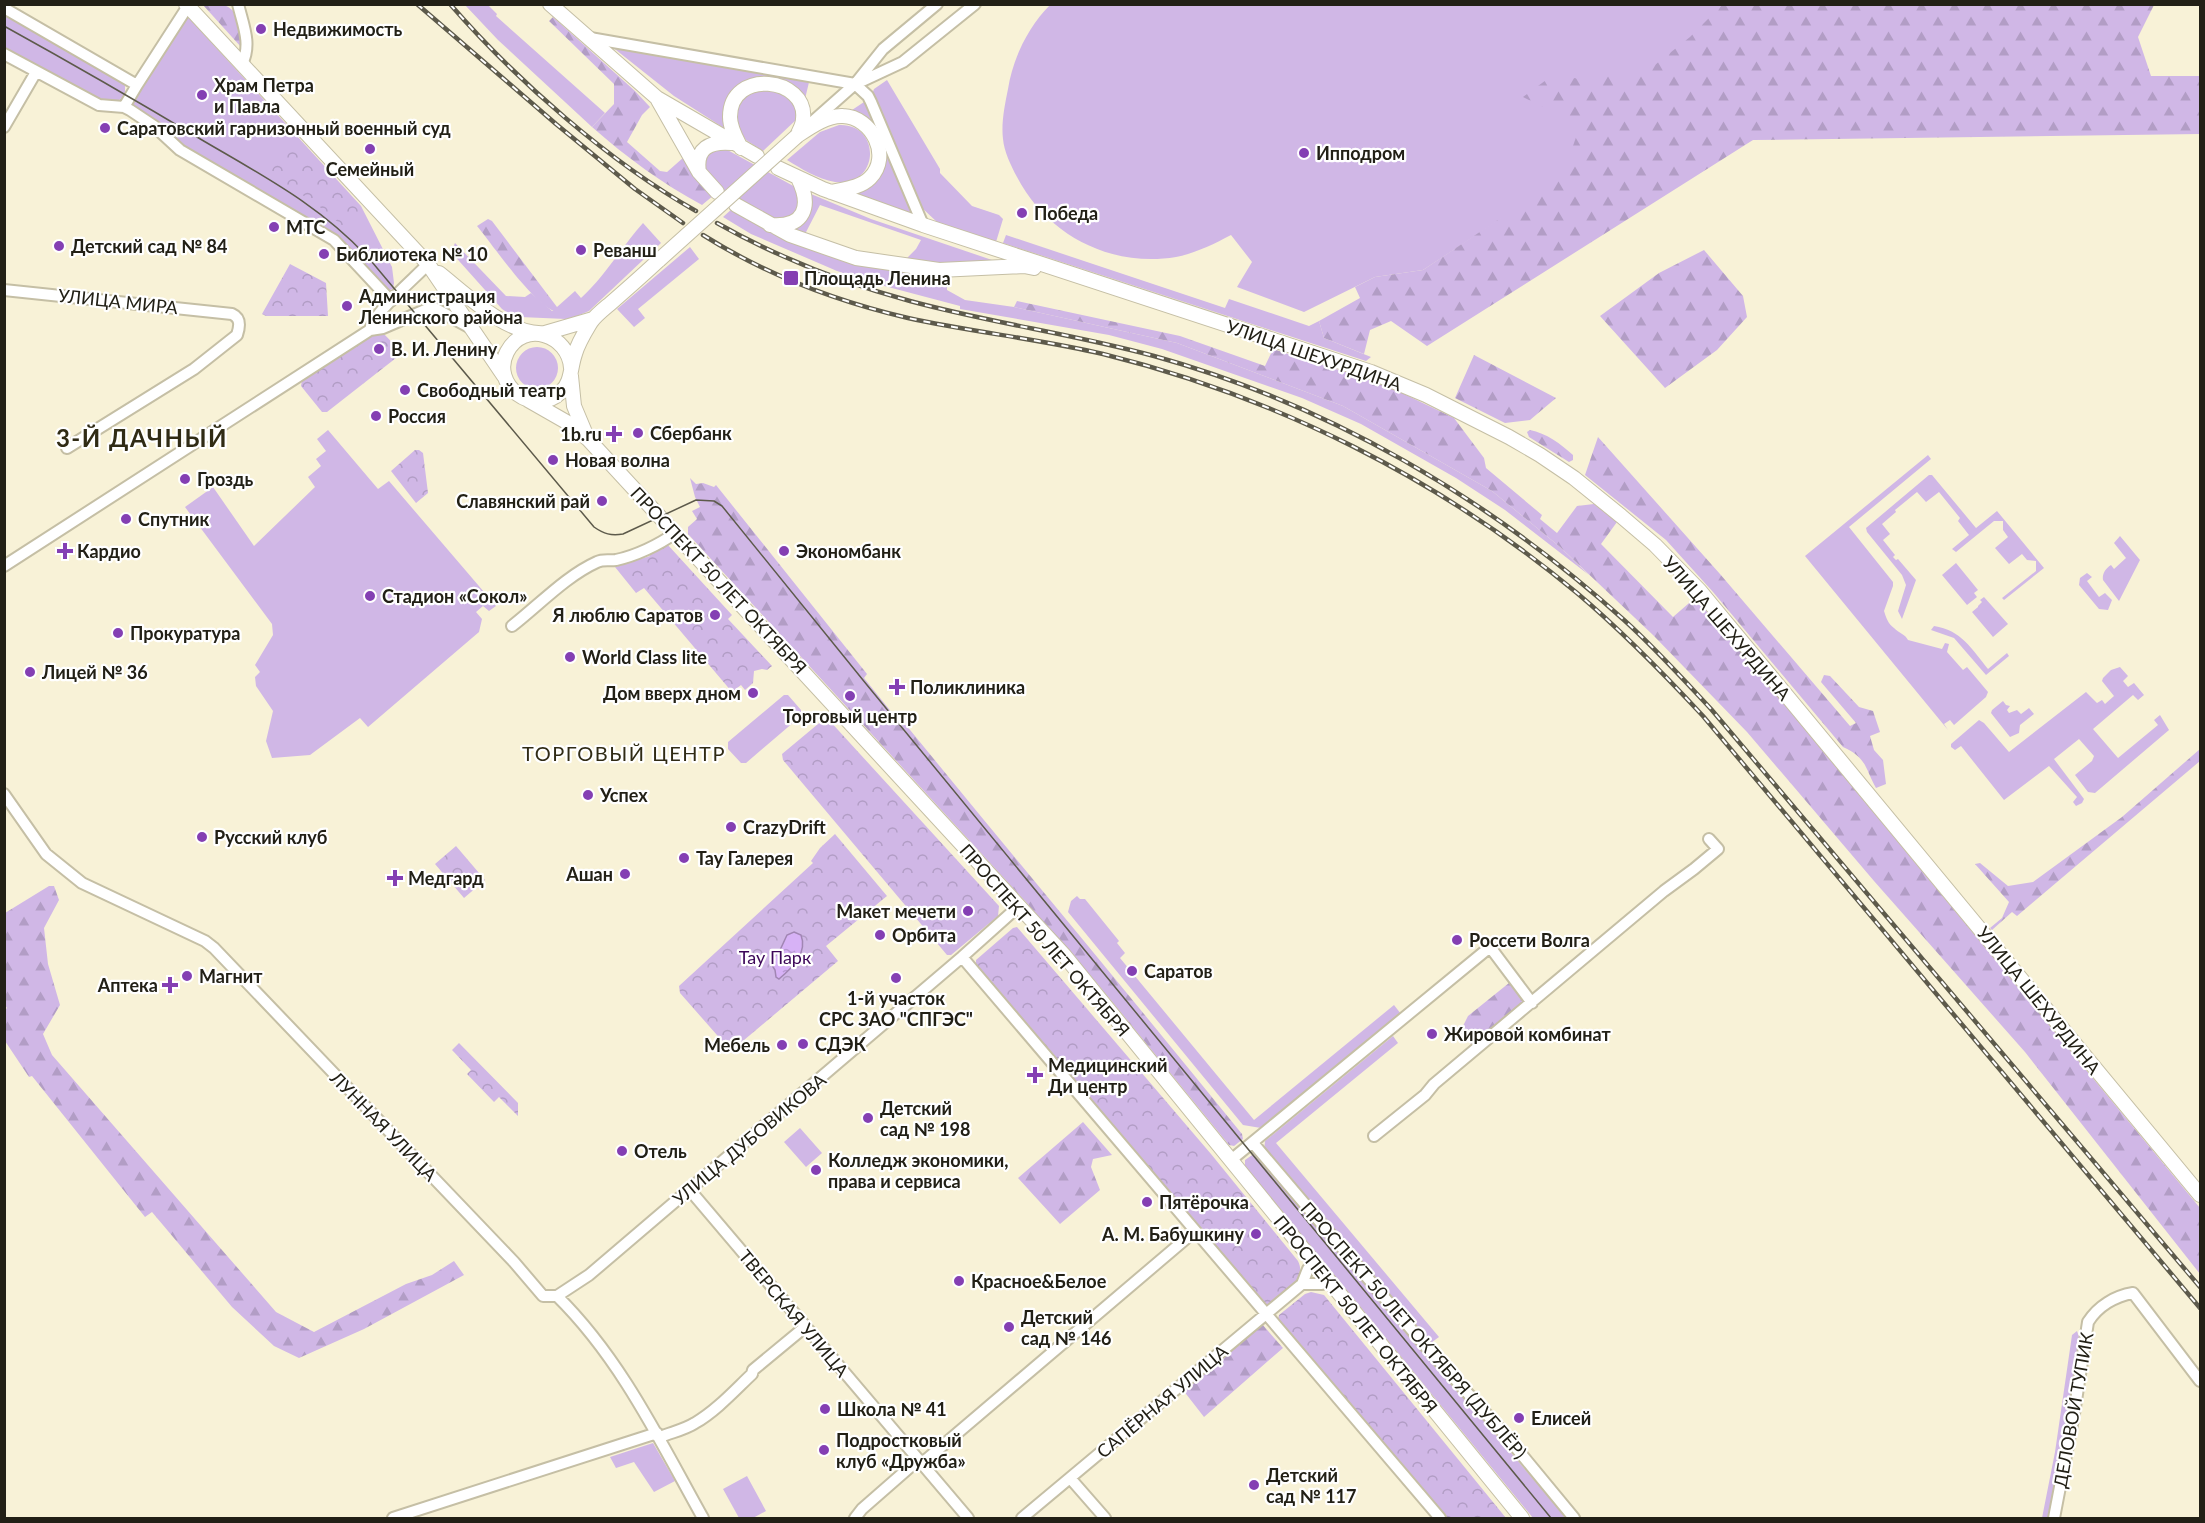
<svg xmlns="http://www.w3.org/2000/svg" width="2205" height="1523" font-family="Lato,sans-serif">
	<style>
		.grass { fill: #d0b7e6 }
		.forest { fill: url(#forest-firs) }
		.park { fill: url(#park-crowns) }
		.water { fill: url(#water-ripples); stroke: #a186b3; stroke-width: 1.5 }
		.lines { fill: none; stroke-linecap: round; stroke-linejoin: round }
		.minor-casing { stroke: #c5bfa5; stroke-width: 14 }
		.major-casing { stroke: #c5bfa5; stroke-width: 16 }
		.minor { stroke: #fff; stroke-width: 10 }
		.major { stroke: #fff; stroke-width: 14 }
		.tram { stroke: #5d5a4b; stroke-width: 1.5 }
		.rail-casing { stroke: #5d5a4b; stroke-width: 4.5 }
		.rail { stroke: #fff; stroke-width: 2; stroke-dasharray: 7; stroke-linecap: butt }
		.major-bridge-casing { stroke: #c5bfa5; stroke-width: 16; stroke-linecap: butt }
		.major-bridge { stroke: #fff; stroke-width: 14 }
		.poi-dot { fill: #843fb3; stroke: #fff; stroke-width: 2 }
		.labels { text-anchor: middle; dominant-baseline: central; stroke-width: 4.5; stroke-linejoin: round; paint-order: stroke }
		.poi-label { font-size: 18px; font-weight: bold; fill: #222016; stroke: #fff; text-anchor: start }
		.street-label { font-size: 18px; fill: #222016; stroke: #fff }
		.park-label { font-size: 18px; fill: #3c0758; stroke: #fff }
		.neighbourhood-label { font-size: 20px; letter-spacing: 1.5px; fill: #302b15; stroke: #fff }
		.district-label { font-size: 24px; font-weight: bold; letter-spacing: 1.5px; fill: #302b15; stroke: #fff }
	</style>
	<defs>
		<pattern id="forest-firs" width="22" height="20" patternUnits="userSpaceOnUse" patternTransform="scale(1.5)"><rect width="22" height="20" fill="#d0b7e6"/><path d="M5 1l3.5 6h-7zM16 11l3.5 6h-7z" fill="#b29dc5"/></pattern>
		<pattern id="park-crowns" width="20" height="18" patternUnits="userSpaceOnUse" patternTransform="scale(1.5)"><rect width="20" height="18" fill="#d0b7e6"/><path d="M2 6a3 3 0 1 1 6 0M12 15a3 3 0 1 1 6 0" fill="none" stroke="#b29dc5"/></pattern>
		<pattern id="water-ripples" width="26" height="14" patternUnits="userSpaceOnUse" patternTransform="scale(1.5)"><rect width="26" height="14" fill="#d7b2f6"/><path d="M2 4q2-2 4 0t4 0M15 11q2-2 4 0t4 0" fill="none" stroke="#b899d2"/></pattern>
	</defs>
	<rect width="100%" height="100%" fill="#f8f2d7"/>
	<path class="grass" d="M465,5H488L497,14L496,16L605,113L592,127L498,40Z
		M1050,5H1748L1627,136L1423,270L1375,277L1304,312L1237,287L1252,262L1231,235C1214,244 1196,253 1176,257C1111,268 1047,235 1017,177C1011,166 1004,151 1003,139C1001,123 1005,104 1008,89C1013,58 1028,27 1050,5Z
		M5,12L122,82L125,86V95L117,102L101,101L5,49Z
		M185,17H188L361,206L392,267L394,283L393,289L387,291L336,237L312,221L182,148L131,106L137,89Z
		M611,46L810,78L805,99L750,81L724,128L674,96Z
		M887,80L940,169V173L972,206L999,215L1003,219L996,242L938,223L920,206L871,97L874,89Z
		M755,89H773L796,104L797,119L763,151L746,140L735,124L739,100Z
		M867,100L914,215L852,195L884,155L849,112Z
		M839,125C882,123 880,188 835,182C817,179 802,169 787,160L820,132Z
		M722,147L797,188L801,193L796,214L775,220C750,208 725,195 705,174L704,154Z
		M811,194L871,219L995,261L950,265L906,259L916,249L921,240L820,205L804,236L787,229L810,201Z
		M733,208L777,235L946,275L947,290L965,300L1014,307L1177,343L1343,406L1492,491L1560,547L1589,575L1505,510L1456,478L1361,424L1302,398L1162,349L1109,335L960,309V306L873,283L837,271L751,234L723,217Z
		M643,223L661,243L589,311L577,316L566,319L520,317L511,315L502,309L451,252L455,243L506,296L525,297L531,293L552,311H557V307L575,291L581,298C605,276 621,248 643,223Z
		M1006,235L1225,308L1229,299L1309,326L1319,321L1324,338L1371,357L1366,361L1003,243Z
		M690,247L699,259L638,309L645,318L634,327L617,309Z
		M516 368a21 21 0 1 1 42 0a21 21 0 1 1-42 0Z
		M328,430L378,489L389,481L496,606L489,611L483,606L476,612L482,619L479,632L368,727L360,718L310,755L272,758L266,741L273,711L256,686L255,677L260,672L255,665L273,635L272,624L185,507L213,487L254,546L315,487L308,477L321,466L316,459L326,451L317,439Z
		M1928,455L1931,459L1849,527L1893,582V586L1884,611C1886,617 1888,624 1894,628C1899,633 1905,634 1908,640L1942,649L1945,643L1949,644L1947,652L1963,670L1967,667L1988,692L1986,697L1954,725L1950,720L1944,724L1948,730L1805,556Z
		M1929,475H1932L1976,528L1997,511L2044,568L2004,600L2002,598L2036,571V561L2027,560L2022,554L2009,564L1995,548L2008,537L2003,530V521H1994L1956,552L1952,549L1969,535L1958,521L1960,518L1939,492L1926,502L1917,492L1895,510L1896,512L1882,524L1890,534L1883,540L1895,555L1893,557L1896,560L1898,559L1916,580L1902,619L1898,611L1906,585L1902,575L1867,532L1866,528Z
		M2120,536L2140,560L2119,601L2103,580C2102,574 2105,569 2111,565L2114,569L2126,558L2114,543Z
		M1956,563L1978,590L1974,593L1977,597L1967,605L1942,575Z
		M2087,573L2092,577L2087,581L2099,597L2105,593L2112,600L2108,610L2099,609L2079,585L2080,578Z
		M1984,597L2008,624L1993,637L1972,612L1978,607V606L1982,602L1980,600Z
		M1934,626C1961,630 1972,649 1988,669L2007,653L2009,656L1986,675L1954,638L1931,630Z
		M2120,667L2128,676L2123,681L2128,687L2134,683L2144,695L2138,700L2133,695L2093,729L2118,758L2158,725L2154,720L2160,715L2169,730L2095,793L2088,792L2075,775L2092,761L2094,756L2079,739L2054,759L2084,799L2082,803L2076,806L2073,802L2077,797L2049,766L2004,800L1961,746L1955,750L1951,747V744L1979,720L1984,723L2009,752L2086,692L2097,703L2102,700L2105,704L2114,696L2102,681L2103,678L2111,670Z
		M784,695H788L801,710V716L746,763H741L728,749V742Z
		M2003,701L2006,705L2010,706L2007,710L2009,713L2017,710L2021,714L2029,708L2034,714L2020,725L2019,733L2010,737L1991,713L1992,710Z
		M1077,896L1080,899H1085L1119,941L1117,943L1125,953L1120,958L1254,1120L1394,1005L1401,1014L1261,1128L1243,1125L1068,912L1071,901Z
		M1393,1036L1398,1043L1276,1143L1439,1337L1428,1345L1264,1151L1265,1141Z
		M800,1128L822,1153L806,1167L784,1142Z
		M1255,1153L1260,1155L1566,1518H1533L1245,1166V1160Z
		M2077,1331L2079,1337L2069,1413L2049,1518H2042L2055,1452L2072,1335Z
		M653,1443L675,1481L654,1492L634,1462L616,1468L610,1457Z
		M747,1476L766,1511L753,1518H739L723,1489Z"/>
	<path class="forest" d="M203,5C209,5 217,3 223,5C240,9 243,32 241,47Z
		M1722,5H2154L2138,37L2151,76H2200V134L1753,140L1427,346L1391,321L1370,330L1364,354L1324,338L1319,321L1360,298L1355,287L1375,277L1423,270L1562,177L1580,126L1523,97L1557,72C1574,83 1601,79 1620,73L1628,77L1656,64L1690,37Z
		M553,17L635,91L650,107L642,115L627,142L660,171L667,172L684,157L695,177L714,195L702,205C663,184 626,157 592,127L614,104V84L549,21Z
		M488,219L492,221L557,307V312C536,308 492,244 477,226Z
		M1704,250L1743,296L1747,317L1717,350L1665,388L1600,316L1659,273Z
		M1017,301L1180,336L1265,366L1273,349L1361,377L1402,393L1454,418L1484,458L1486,468L1542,515L1540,519L1557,533L1577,506L1594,504L1617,522L1601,544L1673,617L1696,597L2200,1208V1274L2025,1052L1874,881L1747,732L1653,635L1560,547L1492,491L1343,406L1177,343L1014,307Z
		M1474,355L1556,398L1530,420L1505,423L1455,398Z
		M1530,430C1546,433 1561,444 1573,455V460L1569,462L1529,437L1527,432Z
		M1598,437L1720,574L1850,726L1856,723L1821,682L1824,675L1830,676L1859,707L1873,711L1880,732L1870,736L1874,750L1883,760L1886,784L1876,788C1865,768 1867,758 1843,747L1713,592L1666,540L1585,475Z
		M690,478L696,484L703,483L714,487L716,485L867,674L864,678L901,724L906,725C1018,862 1131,997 1242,1134L1243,1139L1234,1146L1229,1145L1096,982L1025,901L688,534V527L697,519L692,511L700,507L695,497Z
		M2200,749V761L2017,916L2012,912L1992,930L1990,928L2002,918L2009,902L1975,864L1980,863L2008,886L2033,882L2122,817Z
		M49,886H54L59,900L44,928L48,964L60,1005L43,1034L52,1055L276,1312L314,1332L406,1284L432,1275L454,1261L464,1275L364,1329L299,1358L274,1346L232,1307L152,1212L145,1217L32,1076L29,1077L5,1041V1010L7,1008L4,1004L5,913Z
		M1509,983L1523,998L1524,1002L1477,1043L1471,1044L1460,1032L1468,1016Z
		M1083,1122L1112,1155L1093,1159L1091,1167L1100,1190L1060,1224L1018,1178Z
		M1262,1324L1283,1348L1204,1417L1183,1390Z"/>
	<path class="park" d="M293,138L359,210V222L350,232L315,203L269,174Z
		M290,264L326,283L328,316H266L262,314Z
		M376,332H382C389,339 398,347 396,358L327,412H322L301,386L302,380Z
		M415,450H419L423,453L428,493L416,503L391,471Z
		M667,544L732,615L728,619L772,666L767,670L762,669L754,671L753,683L745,690L741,685L732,692L644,588L636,593L615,567L650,556L649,553Z
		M824,719H828L999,906L998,916L951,955H947L783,760L782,754Z
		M835,834L887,896L826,946L838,961L731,1051L680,993L679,986L813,863L811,861L820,848Z
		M456,846L485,880L464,898L435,864Z
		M1017,927L1211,1154L1298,1261C1308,1282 1283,1293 1269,1305L1266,1306L976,968V960L1013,928Z
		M459,1043L518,1103V1116L499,1097L494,1102L467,1074L471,1070L452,1050Z
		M1311,1292L1324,1295L1506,1518H1446L1278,1321L1279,1315L1305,1294Z"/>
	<path class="water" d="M794,932L801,935C808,953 792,968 779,979L776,977L775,970L770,962L780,950L787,935Z"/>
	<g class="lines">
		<defs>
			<path id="minor" d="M238,4C243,25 252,44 242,64
				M4,8L137,85L188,6
				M590,38L855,84L868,96L871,102L923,225
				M4,54L99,105L124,107L130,110L154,126L180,150L334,240L391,301
				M858,83L903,62L975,4
				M124,107L137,85
				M811,123L855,84L883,49L937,4
				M4,127L36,72
				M4,290L232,314C241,318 240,326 237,335L194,369L67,448
				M370,330C373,313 414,279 428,264
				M4,566L370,330L383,328L432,307L471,328
				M512,626C539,605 566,576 597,562C603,559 609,561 616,560C635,556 659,545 675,533
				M4,794L46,854L82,883L205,941L214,948L514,1262L543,1296H557C621,1359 660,1441 703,1518
				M962,957L1440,1518
				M1374,1136L1425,1095L1434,1084L1664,891L1694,869L1718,849L1709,839
				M1253,1143L1428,1349L1508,1438L1574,1518
				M1231,1160L1490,947L1532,1003
				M689,1189L968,1518
				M1302,1284H1322L1328,1279
				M557,1296L589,1275L962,957L1019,906
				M660,1437C672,1432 684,1430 695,1423C716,1411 735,1390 752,1374L753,1370L805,1327
				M921,1464L1195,1231
				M1070,1478L1105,1518
				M393,1518L657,1433
				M855,1518L862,1509L918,1460
				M1022,1518L1302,1284L1308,1269L1315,1263
				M2054,1518L2074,1414L2088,1322C2098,1306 2115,1296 2133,1293L2200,1381"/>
			<path id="major" d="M186,4L428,264L504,376
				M550,4L657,98L757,156
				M658,100L699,172L717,192
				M797,136C809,128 827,115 843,116C872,117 892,156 870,178C860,188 844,189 831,192
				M741,148C736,138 730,128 730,117C730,68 808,77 803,119C803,125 799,131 797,136
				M778,168L823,189L923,225L1371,372L1426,395L1509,437L1540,455L1574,478L1621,516L1655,545L1700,591L2200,1195
				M699,172C695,148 710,141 732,143
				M736,205L790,235L856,258L939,270L1024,266L1034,268
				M770,225C805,228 812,206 798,178
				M439,273C467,295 508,336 545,333L593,319
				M571,368C569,335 524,319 507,352C490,385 534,418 561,392C572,382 570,368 575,354C578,343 585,332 591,322C596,315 604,309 611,303C627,289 643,275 659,260
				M571,376L574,406L587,437
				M528,400L570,424L588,439L1064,955L1522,1518"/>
		</defs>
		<use href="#minor" class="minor-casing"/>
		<use href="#major" class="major-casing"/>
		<use href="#minor" class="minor"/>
		<use href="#major" class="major"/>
		<path class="tram" d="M4,26C71,63 137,101 202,140C265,177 323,207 372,262L594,527C604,534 611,536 623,534L696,500L714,501L722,506L867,685L1551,1518"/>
		<defs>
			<path id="rail" d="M417,4L556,124L635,189L683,223
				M450,4C516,80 609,162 696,211
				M717,223C777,257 844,283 910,301C991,323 1073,334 1154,356C1328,404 1490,499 1624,620C1655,648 1683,679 1711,709L2200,1287
				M703,235C765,274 835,301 908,318C972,332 1039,339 1103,354C1277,397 1440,479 1577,593C1622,631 1663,673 1703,716L2200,1308"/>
		</defs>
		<use href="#rail" class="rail-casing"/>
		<use href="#rail" class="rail"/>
		<defs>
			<path id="major-bridge" d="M659,260L797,136"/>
		</defs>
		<use href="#major-bridge" class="major-bridge-casing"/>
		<use href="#major-bridge" class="major-bridge"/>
	</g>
	<g class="poi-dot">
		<circle cx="261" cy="29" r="6"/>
		<circle cx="202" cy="95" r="6"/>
		<circle cx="105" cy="128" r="6"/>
		<circle cx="370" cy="149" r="6"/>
		<circle cx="1304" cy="153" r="6"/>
		<circle cx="1022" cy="213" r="6"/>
		<circle cx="274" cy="227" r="6"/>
		<circle cx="59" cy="246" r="6"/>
		<circle cx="581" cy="250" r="6"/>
		<circle cx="324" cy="254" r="6"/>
		<rect x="783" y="270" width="16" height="16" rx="3"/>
		<circle cx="347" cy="306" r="6"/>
		<circle cx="379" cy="349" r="6"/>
		<circle cx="405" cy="390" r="6"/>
		<circle cx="376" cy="416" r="6"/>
		<circle cx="638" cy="433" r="6"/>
		<path d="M611 425h6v6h6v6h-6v6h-6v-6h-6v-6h6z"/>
		<circle cx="553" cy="460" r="6"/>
		<circle cx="185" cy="479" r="6"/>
		<circle cx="602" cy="501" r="6"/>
		<circle cx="126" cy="519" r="6"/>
		<path d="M62 542h6v6h6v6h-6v6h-6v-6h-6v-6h6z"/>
		<circle cx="784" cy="551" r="6"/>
		<circle cx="370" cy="596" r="6"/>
		<circle cx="715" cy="615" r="6"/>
		<circle cx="118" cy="633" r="6"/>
		<circle cx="570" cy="657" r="6"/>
		<circle cx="30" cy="672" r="6"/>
		<path d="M894 678h6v6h6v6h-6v6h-6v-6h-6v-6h6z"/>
		<circle cx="753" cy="693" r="6"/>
		<circle cx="850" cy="696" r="6"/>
		<circle cx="588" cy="795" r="6"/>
		<circle cx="731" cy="827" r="6"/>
		<circle cx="202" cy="837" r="6"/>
		<circle cx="684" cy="858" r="6"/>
		<circle cx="625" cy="874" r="6"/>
		<path d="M392 869h6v6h6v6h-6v6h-6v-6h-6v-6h6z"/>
		<circle cx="968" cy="911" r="6"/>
		<circle cx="880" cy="935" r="6"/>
		<circle cx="1457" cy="940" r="6"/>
		<circle cx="1132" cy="971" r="6"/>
		<circle cx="187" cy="976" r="6"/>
		<circle cx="896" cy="978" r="6"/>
		<path d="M167 976h6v6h6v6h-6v6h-6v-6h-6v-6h6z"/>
		<circle cx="1432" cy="1034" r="6"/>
		<circle cx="803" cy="1044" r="6"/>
		<circle cx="782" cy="1045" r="6"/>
		<path d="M1032 1066h6v6h6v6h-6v6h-6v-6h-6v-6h6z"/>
		<circle cx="868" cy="1118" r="6"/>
		<circle cx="622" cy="1151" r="6"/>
		<circle cx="816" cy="1170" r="6"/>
		<circle cx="1147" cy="1202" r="6"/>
		<circle cx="1256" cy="1234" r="6"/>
		<circle cx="959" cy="1281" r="6"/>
		<circle cx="1009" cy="1327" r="6"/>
		<circle cx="825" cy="1409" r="6"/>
		<circle cx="1519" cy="1418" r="6"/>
		<circle cx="824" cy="1450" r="6"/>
		<circle cx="1254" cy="1485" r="6"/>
	</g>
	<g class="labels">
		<g class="poi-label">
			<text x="273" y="29">Недвижимость</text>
			<text x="214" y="85">Храм Петра<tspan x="214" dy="21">и Павла</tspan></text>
			<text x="117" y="128">Саратовский гарнизонный военный суд</text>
			<text x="1316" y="153">Ипподром</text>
			<text x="370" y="169" text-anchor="middle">Семейный</text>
			<text x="1034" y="213">Победа</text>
			<text x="286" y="227">МТС</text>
			<text x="71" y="246">Детский сад № 84</text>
			<text x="593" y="250">Реванш</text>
			<text x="336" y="254">Библиотека № 10</text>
			<text x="804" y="278">Площадь Ленина</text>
			<text x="359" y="296">Администрация<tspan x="359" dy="21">Ленинского района</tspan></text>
			<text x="391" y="349">В. И. Ленину</text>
			<text x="417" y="390">Свободный театр</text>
			<text x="388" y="416">Россия</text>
			<text x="650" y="433">Сбербанк</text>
			<text x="602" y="434" text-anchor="end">1b.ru</text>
			<text x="565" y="460">Новая волна</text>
			<text x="197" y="479">Гроздь</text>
			<text x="590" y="501" text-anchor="end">Славянский рай</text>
			<text x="138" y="519">Спутник</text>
			<text x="77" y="551">Кардио</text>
			<text x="796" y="551">Экономбанк</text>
			<text x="382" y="596">Стадион «Сокол»</text>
			<text x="703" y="615" text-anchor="end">Я люблю Саратов</text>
			<text x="130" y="633">Прокуратура</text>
			<text x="582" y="657">World Class lite</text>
			<text x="42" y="672">Лицей № 36</text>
			<text x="910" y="687">Поликлиника</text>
			<text x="741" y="693" text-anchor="end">Дом вверх дном</text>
			<text x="850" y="716" text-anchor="middle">Торговый центр</text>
			<text x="600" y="795">Успех</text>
			<text x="743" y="827">CrazyDrift</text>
			<text x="214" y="837">Русский клуб</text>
			<text x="696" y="858">Тау Галерея</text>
			<text x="613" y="874" text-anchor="end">Ашан</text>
			<text x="408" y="878">Медгард</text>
			<text x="956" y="911" text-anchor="end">Макет мечети</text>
			<text x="892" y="935">Орбита</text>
			<text x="1469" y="940">Россети Волга</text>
			<text x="1144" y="971">Саратов</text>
			<text x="199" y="976">Магнит</text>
			<text x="158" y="985" text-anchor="end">Аптека</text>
			<text x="896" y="998" text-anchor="middle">1-й участок<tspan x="896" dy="21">СРС ЗАО "СПГЭС"</tspan></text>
			<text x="1444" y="1034">Жировой комбинат</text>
			<text x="815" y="1044">СДЭК</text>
			<text x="770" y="1045" text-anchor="end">Мебель</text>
			<text x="1048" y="1065">Медицинский<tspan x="1048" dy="21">Ди центр</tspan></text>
			<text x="880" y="1108">Детский<tspan x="880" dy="21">сад № 198</tspan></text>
			<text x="634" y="1151">Отель</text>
			<text x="828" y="1160">Колледж экономики,<tspan x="828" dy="21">права и сервиса</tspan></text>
			<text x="1159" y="1202">Пятёрочка</text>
			<text x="1244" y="1234" text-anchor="end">А. М. Бабушкину</text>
			<text x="971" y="1281">Красное&amp;Белое</text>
			<text x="1021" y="1317">Детский<tspan x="1021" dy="21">сад № 146</tspan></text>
			<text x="837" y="1409">Школа № 41</text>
			<text x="1531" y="1418">Елисей</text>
			<text x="836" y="1440">Подростковый<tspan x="836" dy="21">клуб «Дружба»</tspan></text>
			<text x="1266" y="1475">Детский<tspan x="1266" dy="21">сад № 117</tspan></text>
		</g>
		<g class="street-label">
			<text transform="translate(118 301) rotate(6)">УЛИЦА МИРА</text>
			<text transform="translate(1314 355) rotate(19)">УЛИЦА ШЕХУРДИНА</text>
			<text transform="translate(719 580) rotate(47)">ПРОСПЕКТ 50 ЛЕТ ОКТЯБРЯ</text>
			<text transform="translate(1727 628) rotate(49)">УЛИЦА ШЕХУРДИНА</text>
			<text transform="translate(1045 940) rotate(49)">ПРОСПЕКТ 50 ЛЕТ ОКТЯБРЯ</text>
			<text transform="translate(2039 1000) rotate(51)">УЛИЦА ШЕХУРДИНА</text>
			<text transform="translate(384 1126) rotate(46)">ЛУННАЯ УЛИЦА</text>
			<text transform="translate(749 1139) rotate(-40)">УЛИЦА ДУБОВИКОВА</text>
			<text transform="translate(794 1313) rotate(50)">ТВЕРСКАЯ УЛИЦА</text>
			<text transform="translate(1356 1314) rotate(51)">ПРОСПЕКТ 50 ЛЕТ ОКТЯБРЯ</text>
			<text transform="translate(1414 1330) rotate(49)">ПРОСПЕКТ 50 ЛЕТ ОКТЯБРЯ (ДУБЛЁР)</text>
			<text transform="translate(1162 1401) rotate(-40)">САПЁРНАЯ УЛИЦА</text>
			<text transform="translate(2073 1410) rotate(-80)">ДЕЛОВОЙ ТУПИК</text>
		</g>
		<g class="park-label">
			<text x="775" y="957">Тау Парк</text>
		</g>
		<g class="neighbourhood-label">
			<text x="624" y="753">ТОРГОВЫЙ ЦЕНТР</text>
		</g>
		<g class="district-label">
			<text x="142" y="437">3-Й ДАЧНЫЙ</text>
		</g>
	</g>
	<rect width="2205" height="1523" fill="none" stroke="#222016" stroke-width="12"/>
</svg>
